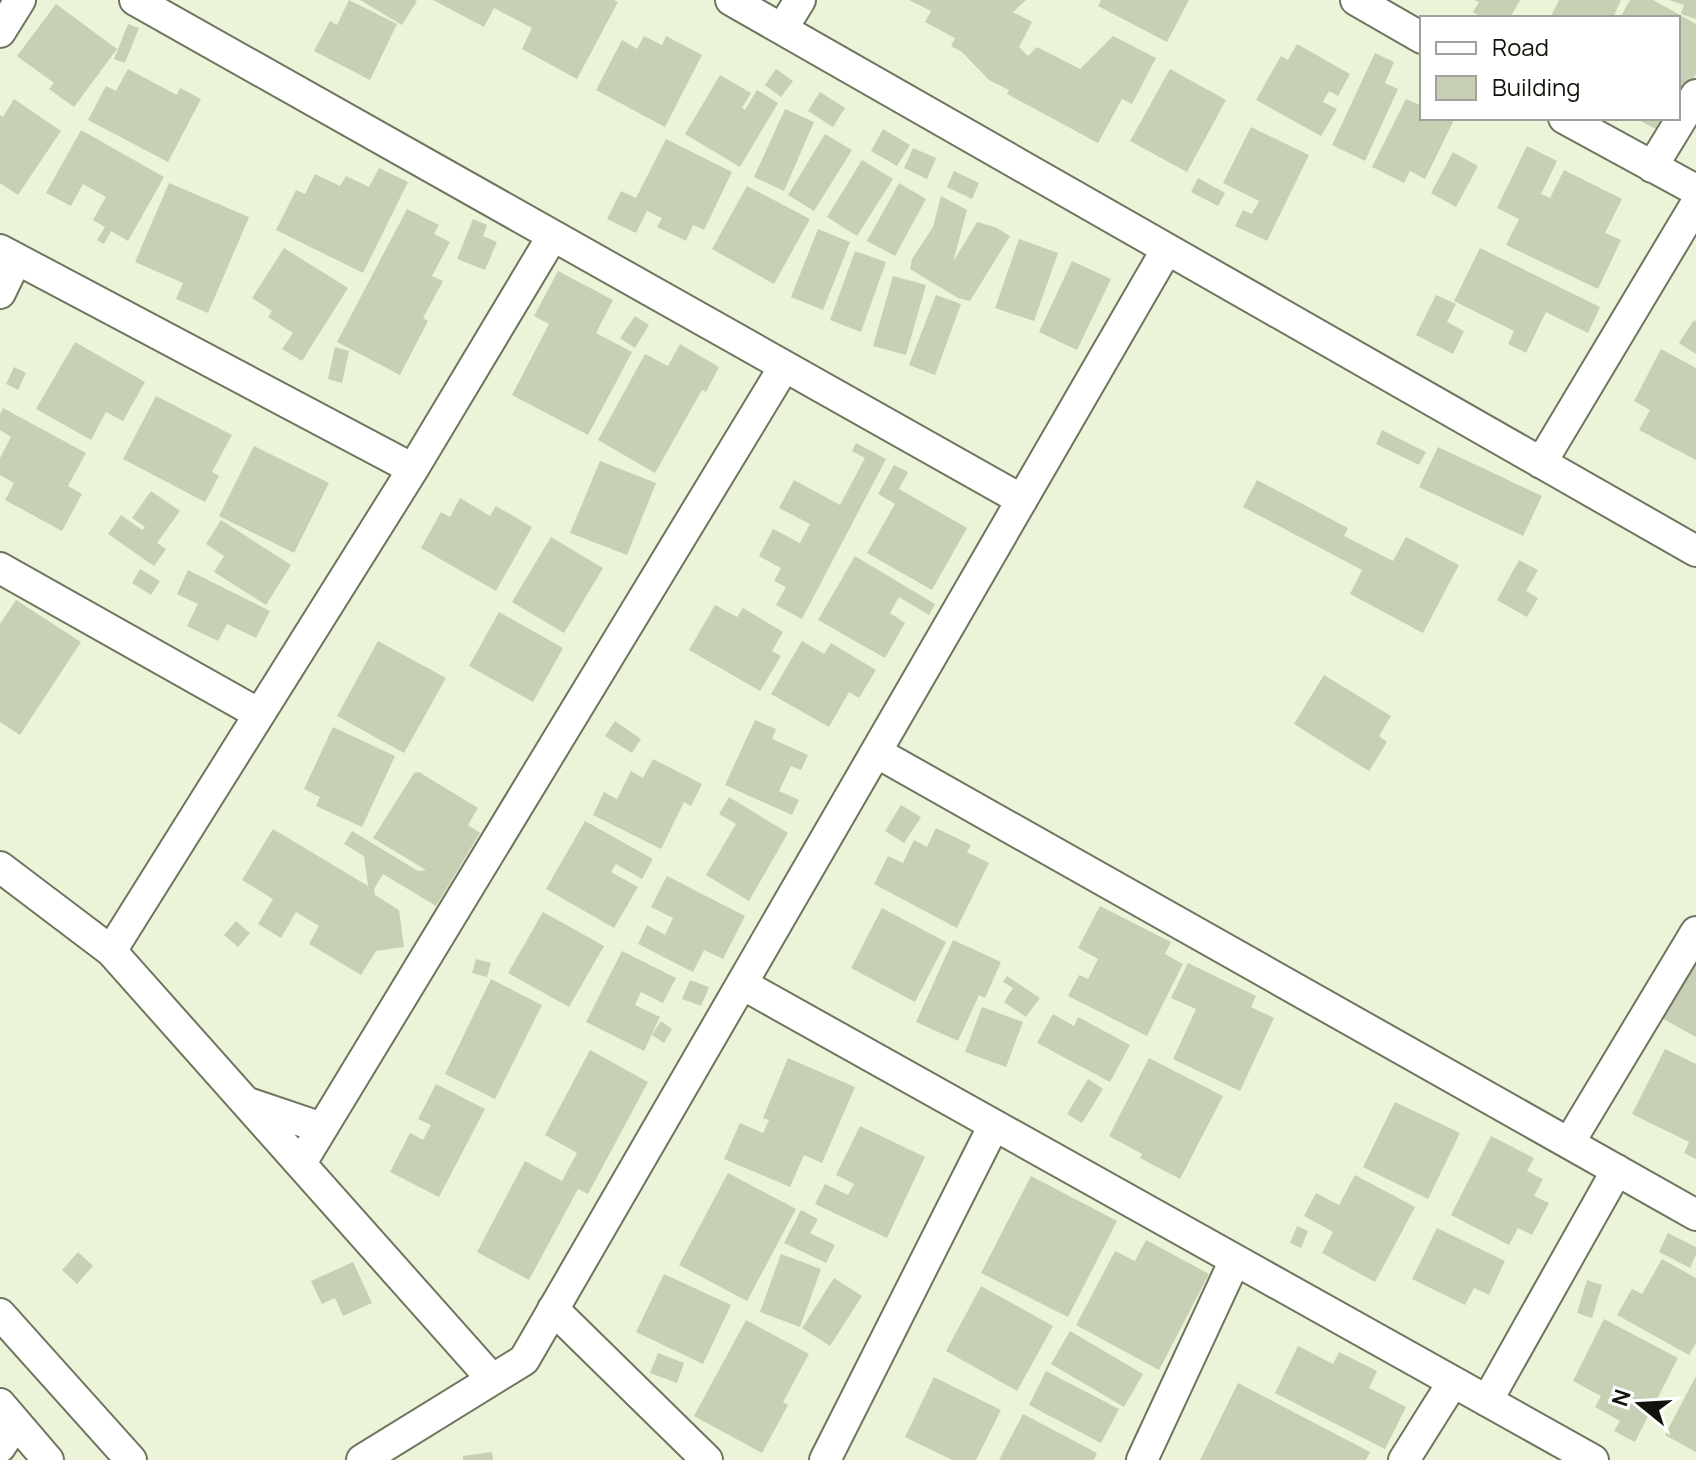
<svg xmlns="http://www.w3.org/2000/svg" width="1696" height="1460" font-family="Manrope,sans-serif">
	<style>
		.building { fill: #c7cfb5 }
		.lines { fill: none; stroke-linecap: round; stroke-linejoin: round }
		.minor-casing { stroke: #6e755e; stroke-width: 34 }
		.minor { stroke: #fff; stroke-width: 30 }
	</style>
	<rect width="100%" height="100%" fill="#ebf3d9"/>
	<path class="building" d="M349,0L397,24L370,80L314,51L330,21L337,25Z
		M360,0H415L417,1L402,25Z
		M433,0H614L618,2L577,79L522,49L532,28L494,8L484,27Z
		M909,0H1026L1013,12L1032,22L1019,47L1028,56L1037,47L1080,69L1113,36L1156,58L1132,104L1122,99L1098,143L1007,94L1009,90L989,80L962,52L951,46L955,38L925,22L931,11Z
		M1101,0H1189L1167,42L1098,6Z
		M1474,0H1520L1510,18H1483L1473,12L1479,2Z
		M1559,0H1621L1613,18H1550Z
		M1630,0H1653L1696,24V74L1678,107V18H1620Z
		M1669,0H1696V19L1681,14L1684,5Z
		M56,4L117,49L74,107L49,89L54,83L17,56Z
		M128,24L139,28L125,63L114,59Z
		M644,36L662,45L666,36L702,55L665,127L596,90L622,40L637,49Z
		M1297,44L1350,74L1338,96L1329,91L1323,102L1337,109L1321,136L1256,100L1281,56L1288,60Z
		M1375,53L1394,62L1385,83L1398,89L1365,161L1332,145Z
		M128,69L177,95L180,88L201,99L168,162L88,120L106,86L116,91Z
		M776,69L793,81L781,97L765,85Z
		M1170,69L1226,100L1187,172L1130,141Z
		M720,75L751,93L742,108L745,110L757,90L778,103L740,167L685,134Z
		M820,92L845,108L833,127L808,111Z
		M14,99L61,131L18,195L0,183V115L3,117Z
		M1406,99L1422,106V118H1455L1425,179L1410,171L1404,183L1372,167Z
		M785,109L814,122L784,191L754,177Z
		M1635,118H1672L1663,133Z
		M1251,127L1309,155L1267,241L1235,226L1243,210L1252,214L1259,201L1223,183Z
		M883,129L910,145L897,166L871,151Z
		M81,130L164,177L128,241L111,231L104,244L97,240L105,227L93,220L106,197L83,184L71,206L46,193Z
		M825,134L852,150L814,211L788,195Z
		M666,139L732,172L704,230L693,225L686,241L657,227L662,218L647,211L636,233L607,219L621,191L636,198Z
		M1527,146L1557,161L1541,194L1550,198L1564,170L1622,199L1605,233L1621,240L1598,289L1506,245L1519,219L1497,208Z
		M913,148L936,158L927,179L904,168Z
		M1453,152L1478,166L1456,207L1431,193Z
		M862,160L893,179L857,236L827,217Z
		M379,168L408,182L363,273L276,230L296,190L305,194L315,174L340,186L346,176L369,187Z
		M954,171L979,183L972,199L947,187Z
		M1198,178L1225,193L1218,206L1191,192Z
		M169,183L249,217L208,313L176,299L183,283L135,262Z
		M899,183L926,199L895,256L867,241Z
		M747,186L810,219L774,284L712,249Z
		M941,196L967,210L953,262L977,222L995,227L1010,236L970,301L958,298L910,269L912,259L933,227Z
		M407,209L439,225L434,234L450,242L432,276L443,281L423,318L428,321L400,375L337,342Z
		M473,219L487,225L483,236L497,242L485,270L457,259Z
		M818,229L850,242L823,310L791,297Z
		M1019,239L1058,253L1034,321L995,308Z
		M284,248L348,288L302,361L282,349L293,333L268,317L272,311L252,298Z
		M1480,248L1600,307L1588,333L1546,312L1526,353L1508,344L1514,331L1454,301Z
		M855,251L886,262L861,332L830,320Z
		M1072,261L1111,279L1077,350L1039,332Z
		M558,271L613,300L596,333L632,352L588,435L512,395L549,324L534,316Z
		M893,276L926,285L906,355L873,346Z
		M936,295L961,304L935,375L909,365Z
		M1436,295L1456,304L1447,322L1464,331L1453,354L1416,335Z
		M635,316L649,325L635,348L620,338Z
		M1694,320L1696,322V354L1679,343Z
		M75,342L145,382L123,421L106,412L91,440L36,409Z
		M680,344L719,367L706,392L702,390L655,473L598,440L645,354L668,366Z
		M335,347L349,351L342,383L328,379Z
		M1661,349L1696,368V460L1639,430L1650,410L1634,401Z
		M14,367L26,373L18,390L6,384Z
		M156,396L232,435L212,472L219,476L205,502L123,459Z
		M3,408L86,453L68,486L82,494L62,531L5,500L14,483L0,475V458L11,437L0,430V414Z
		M1382,430L1426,452L1419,465L1376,444Z
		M856,443L886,459L802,619L776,605L786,587L774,581L781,568L759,556L773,529L800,543L810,524L779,508L794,480L840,505L865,458L852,451Z
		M254,446L329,483L294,553L219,516Z
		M1438,447L1542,496L1523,536L1419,487Z
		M600,461L656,483L627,555L570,533Z
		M894,465L908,472L899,489L967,528L932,590L867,553L895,504L878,494Z
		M1257,480L1348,528L1344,536L1393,561L1406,537L1459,565L1423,633L1350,594L1362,570L1243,507Z
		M151,491L180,511L157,543L166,549L154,566L108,534L121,515L142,530L145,527L132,518Z
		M460,498L490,516L496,506L532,527L496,591L421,548L441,512L450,517Z
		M221,520L291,565L266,605L214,572L224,556L206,544Z
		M551,537L603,568L564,633L512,602Z
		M855,556L935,604L929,615L899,597L890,613L905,623L885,658L818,620Z
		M1519,560L1538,570L1526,591L1538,598L1527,617L1497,600Z
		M140,569L160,581L151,595L132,583Z
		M188,570L270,611L256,638L227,624L218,641L187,626L198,604L177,594Z
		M16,600L81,642L20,735L0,722V624Z
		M715,605L737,617L743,608L783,632L772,651L781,656L760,691L689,650Z
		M499,612L563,648L533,702L469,666Z
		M378,641L446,678L404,753L337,716Z
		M802,641L824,654L831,643L876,670L859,698L849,692L829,727L771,694Z
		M1324,675L1391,716L1379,736L1387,742L1369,771L1294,724Z
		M755,720L776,729L772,739L808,755L801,770L791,766L779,791L799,800L792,815L725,785Z
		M615,721L641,739L632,753L605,736Z
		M333,727L395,756L362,827L316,806L320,797L304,789Z
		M653,759L702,784L691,806L684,802L661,849L593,815L604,792L617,799L631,771L643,778Z
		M419,772L478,808L468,825L480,833L436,906L383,874L374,889L375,895L399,910L404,947L376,951L361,975L309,944L319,926L296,912L281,938L258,924L273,899L242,880L273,829L368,886L364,856L344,844L352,831L418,871L426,870L373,838L414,773Z
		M729,797L788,833L749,901L706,875L736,824L719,814Z
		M901,805L921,817L904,843L885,831Z
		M585,821L653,859L642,879L616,864L611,872L638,887L614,928L546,889Z
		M936,828L971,845L967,852L989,863L957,928L874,884L888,856L903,863L914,840L927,847Z
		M667,876L745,916L723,959L704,950L693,972L638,944L647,925L665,935L673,918L651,907Z
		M1100,906L1171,942L1165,954L1183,964L1147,1036L1068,996L1079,975L1088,979L1098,959L1078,948Z
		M882,908L946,942L915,1002L851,968Z
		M543,912L604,946L569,1007L508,973Z
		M236,921L250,933L238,947L224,935Z
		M953,940L1001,962L985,998L979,995L958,1041L916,1022Z
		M622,951L676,978L663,1003L641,992L635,1005L660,1017L644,1051L586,1022Z
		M1696,957V1037L1662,1018Z
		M476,959L491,963L487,977L472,973Z
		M1188,963L1256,996L1251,1007L1274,1018L1240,1091L1173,1059L1196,1009L1171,998Z
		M1007,976L1040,998L1026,1017L1004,1002L1013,988L1003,982Z
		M491,979L542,1005L495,1099L445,1074Z
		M690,980L709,987L701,1006L682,999Z
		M982,1007L1023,1022L1006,1067L965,1052Z
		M1053,1014L1074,1026L1078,1017L1130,1045L1110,1082L1037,1043Z
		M661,1021L672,1029L664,1043L652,1035Z
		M1665,1049L1696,1064V1159L1684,1153L1689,1142L1632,1114Z
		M590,1050L648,1082L588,1194L578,1189L529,1280L477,1252L525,1161L562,1181L577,1153L545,1135Z
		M788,1058L855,1087L822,1163L804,1155L790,1187L724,1159L740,1123L763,1133L769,1120L763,1118Z
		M1149,1058L1223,1096L1180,1179L1140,1158L1142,1154L1109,1136Z
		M1088,1079L1103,1089L1082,1123L1067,1114Z
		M436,1084L485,1109L439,1197L390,1172L410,1133L423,1140L431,1125L418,1119Z
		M1395,1102L1460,1133L1428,1199L1363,1167Z
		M860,1126L925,1157L887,1238L815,1204L825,1184L848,1195L854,1184L836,1175Z
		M1491,1136L1534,1158L1527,1171L1543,1179L1534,1196L1549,1203L1532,1235L1518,1228L1509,1245L1451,1215Z
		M728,1173L796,1209L747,1301L679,1265Z
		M1355,1175L1415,1207L1375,1282L1322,1253L1333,1232L1304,1216L1316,1193L1339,1205Z
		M1031,1176L1117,1221L1068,1317L981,1273Z
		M801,1210L818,1219L810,1233L835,1245L826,1263L784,1243Z
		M1297,1226L1308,1231L1301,1248L1290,1243Z
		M1437,1228L1505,1261L1489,1295L1474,1288L1465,1305L1412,1279Z
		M1668,1233L1696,1247V1255L1690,1268L1659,1252Z
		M1146,1240L1209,1274L1159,1370L1076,1325L1115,1251L1135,1261Z
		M78,1252L93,1266L77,1284L62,1270Z
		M781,1254L821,1269L800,1327L760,1312Z
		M1662,1259L1696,1278V1343L1689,1355L1617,1315L1632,1289L1642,1294Z
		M353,1262L372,1303L343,1316L335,1298L322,1304L311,1281Z
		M664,1274L731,1305L703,1364L636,1332Z
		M834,1278L862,1296L830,1346L802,1328Z
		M1587,1280L1602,1285L1592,1318L1577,1313Z
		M981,1286L1053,1326L1017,1391L946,1351Z
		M1604,1319L1678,1358L1635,1442L1614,1431L1620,1421L1595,1407L1601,1396L1573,1381Z
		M746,1320L809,1354L783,1402L788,1405L762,1453L694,1416Z
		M1070,1331L1143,1374L1124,1407L1051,1364Z
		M1298,1346L1333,1364L1339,1352L1377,1371L1369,1388L1406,1407L1385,1449L1275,1393Z
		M658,1353L684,1363L677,1383L650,1373Z
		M1046,1371L1119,1409L1101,1443L1029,1405Z
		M1696,1376V1452L1665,1435Z
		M934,1377L1001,1410L976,1460H952L905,1437Z
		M1238,1383L1370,1452L1366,1460H1200Z
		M1023,1414L1097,1453L1094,1460H999Z
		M492,1452L493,1460H463V1456Z"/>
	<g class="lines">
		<defs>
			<path id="minor" d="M135,0L1022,500
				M731,0L1696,551
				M1356,0L1422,38
				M782,29L800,0
				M0,32L20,0
				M1564,118L1696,190
				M1652,167L1696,95
				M0,250L413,469
				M0,293L16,260
				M1541,463L1696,204
				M0,568L259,714
				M876,752L1696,1215
				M0,867L111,951L492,1379
				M111,951L413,469L552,237
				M742,984L1593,1460
				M248,1103L322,1128
				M1569,1143L1696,932
				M301,1163L784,367
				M553,1309L707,1460
				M0,1314L131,1460
				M1487,1401L1617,1170
				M0,1404L48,1460
				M0,1447L16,1423
				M362,1460L524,1360L1167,249
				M825,1460L994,1125
				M1142,1460L1235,1260
				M1404,1460L1453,1382"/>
		</defs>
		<use href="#minor" class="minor-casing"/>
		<use href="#minor" class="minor"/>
	</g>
	<rect x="1420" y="16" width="260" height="104" fill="#ffffff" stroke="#a0a19d" stroke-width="2"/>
	<rect x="1436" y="42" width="40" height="12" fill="#ffffff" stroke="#a0a19d" stroke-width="2"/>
	<text x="1492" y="56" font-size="24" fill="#11140b">Road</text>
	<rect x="1436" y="76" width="40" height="24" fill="#c7cfb5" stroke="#a0a19d" stroke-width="2"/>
	<text x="1492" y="96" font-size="24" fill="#11140b">Building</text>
	<g transform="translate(1640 1404) rotate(288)" stroke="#ffffff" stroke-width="6" paint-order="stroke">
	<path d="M0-6L14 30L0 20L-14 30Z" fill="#11140b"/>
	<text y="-12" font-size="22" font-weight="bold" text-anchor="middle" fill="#11140b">N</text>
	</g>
</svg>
